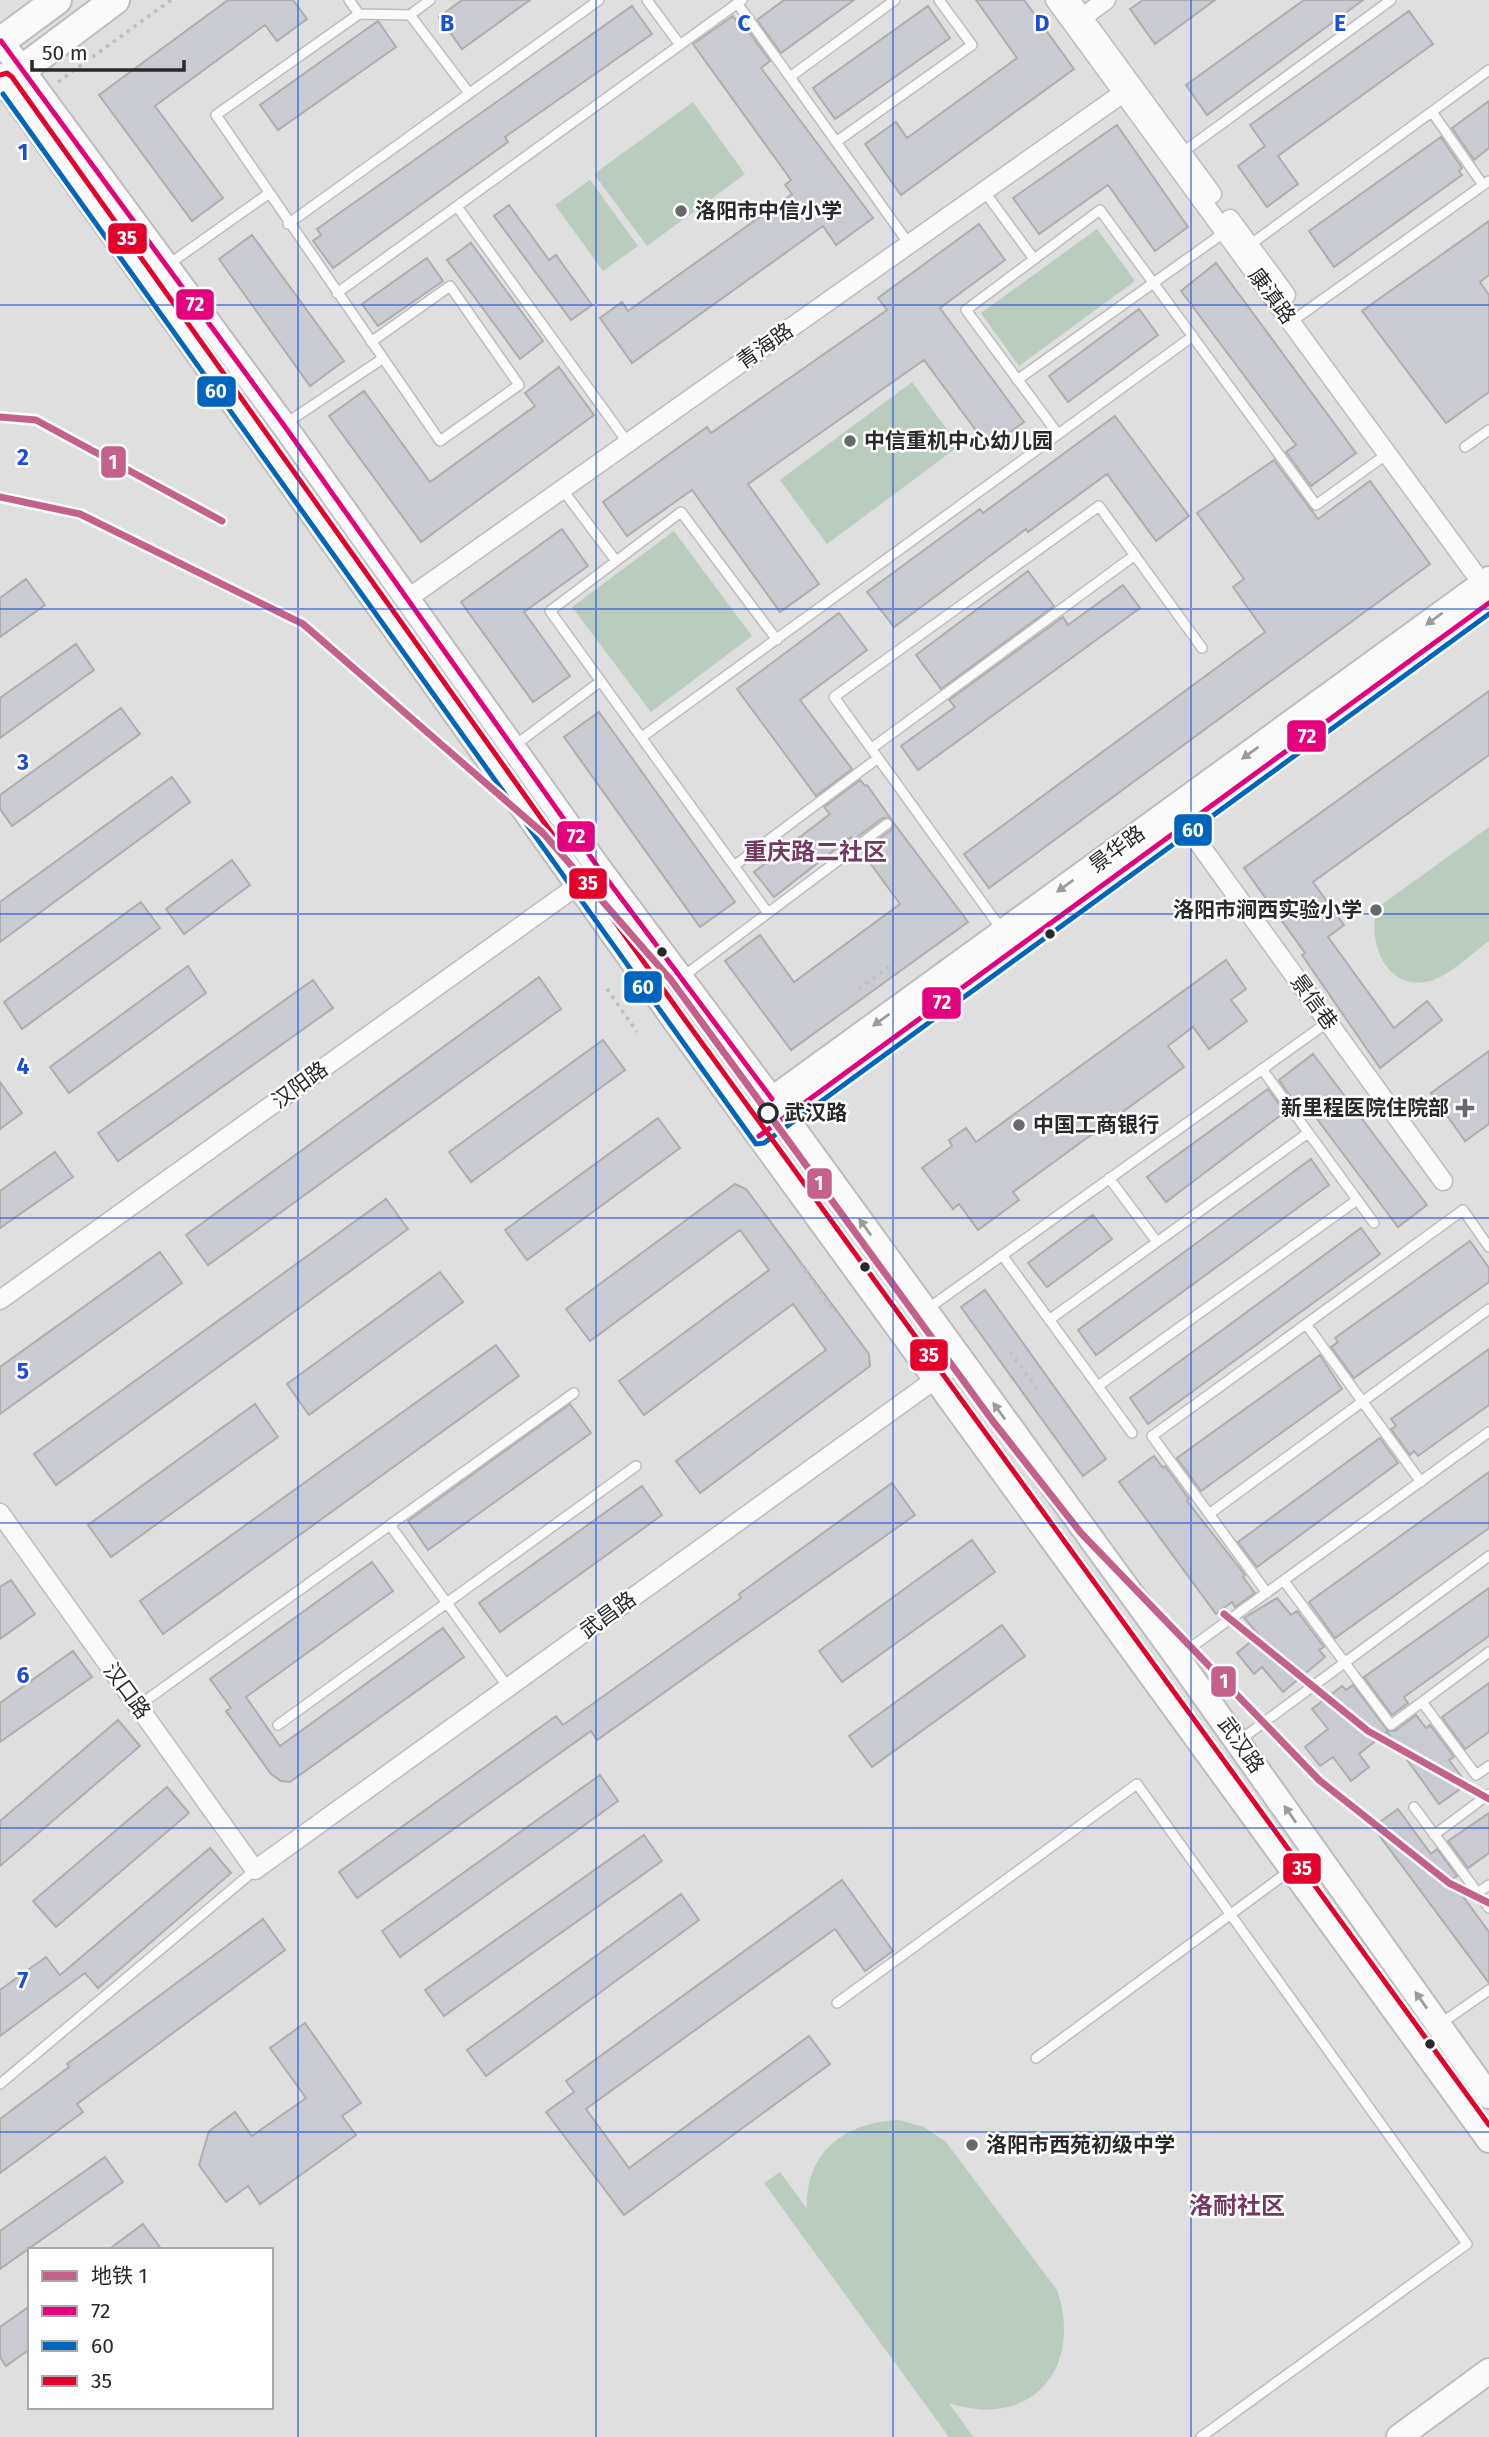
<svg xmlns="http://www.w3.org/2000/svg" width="1489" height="2437" font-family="'Fira Sans','Noto Sans SC',sans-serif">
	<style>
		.green { fill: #b9ccbd }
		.building { fill: #c9cad2; stroke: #aeaeae; stroke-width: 2 }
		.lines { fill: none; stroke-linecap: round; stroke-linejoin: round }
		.service-casing { stroke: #bdbdbe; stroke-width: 12 }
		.minor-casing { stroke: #bdbdbe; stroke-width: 21 }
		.secondary-casing { stroke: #bdbdbe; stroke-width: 28 }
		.primary-casing { stroke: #bdbdbe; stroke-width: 32 }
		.path { stroke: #bfbfbf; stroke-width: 3.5; stroke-dasharray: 3.5 5; stroke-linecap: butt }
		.service { stroke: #fafafa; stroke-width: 9 }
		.minor { stroke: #fafafa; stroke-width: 18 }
		.secondary { stroke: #fafafa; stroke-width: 24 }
		.primary { stroke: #fafafa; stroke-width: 28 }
		.bus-1-casing { stroke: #fff; stroke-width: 10 }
		.bus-2-casing { stroke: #fff; stroke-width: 10 }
		.bus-3-casing { stroke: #fff; stroke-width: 10 }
		.bus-1 { stroke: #e5007d; stroke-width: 5 }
		.bus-2 { stroke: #0065bd; stroke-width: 5 }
		.bus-3 { stroke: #e4002b; stroke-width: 5 }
		.metro-1-casing { stroke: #fff; stroke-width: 12 }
		.metro-1 { stroke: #c4608c; stroke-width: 7 }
		.oneway { fill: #9c9c9c }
		.grid { fill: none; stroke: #1d4ed8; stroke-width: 2; stroke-opacity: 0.55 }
		.poi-dot { fill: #68696a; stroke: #fff; stroke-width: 2.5 }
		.bus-dot { fill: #28292a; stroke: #fff; stroke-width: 2.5 }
		.stop-dot { fill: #fff; stroke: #28292a; stroke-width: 3.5 }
		.labels { text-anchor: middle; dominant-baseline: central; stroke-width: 5; stroke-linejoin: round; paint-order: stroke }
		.poi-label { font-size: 21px; font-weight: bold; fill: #28292a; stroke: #fff; text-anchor: start }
		.street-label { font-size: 21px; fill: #28292a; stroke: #fff }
		.stop-label { font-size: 21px; font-weight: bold; fill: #28292a; stroke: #fff; text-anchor: start }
		.quarter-label { font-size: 24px; font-weight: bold; fill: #743963; stroke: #fff }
		.grid-label { font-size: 23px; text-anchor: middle; font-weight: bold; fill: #1d4ed8; stroke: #fff; stroke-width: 5; stroke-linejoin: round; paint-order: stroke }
		.line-badge { stroke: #fff; stroke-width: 2.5 }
		.badge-label { font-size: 19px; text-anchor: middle; font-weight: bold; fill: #fff }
	</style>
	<rect width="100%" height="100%" fill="#dfdfe0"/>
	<path class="green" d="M693,102L745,174L647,246L594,174Z
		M590,180L638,246L603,271L555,205Z
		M1097,229L1135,281L1019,366L981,313Z
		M912,382L959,446L827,544L780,480Z
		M674,531L752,636L651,712L572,607Z
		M1489,827V941C1475,951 1446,978 1430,981C1387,992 1367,944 1377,908Z
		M899,2120L924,2127L946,2142L1057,2290C1084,2369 1030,2430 949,2403L973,2437H949L764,2183L780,2172L807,2209C805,2151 846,2122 899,2120Z"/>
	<path class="building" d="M228,0H293L307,19L277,41L265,25L155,106L223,198L192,221L99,95Z
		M462,0H530L462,49L439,17Z
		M784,0H854L781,53L757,20Z
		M976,0H1024L1074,69L901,195L865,144L896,122L907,138L1017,58Z
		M1143,0H1215L1155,44L1130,9Z
		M1304,0H1363L1207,115L1186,85Z
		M632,6L652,34L505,137L508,142L333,268L313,241L321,235L317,229Z
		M928,6L950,38L835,119L813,88Z
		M1409,11L1433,44L1278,156L1298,184L1267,207L1238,166L1265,146L1250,125Z
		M733,16L743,30L746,28L770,61L761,68L873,218L836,245L823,226L632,363L600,318L622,302L628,311L792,194L785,185L791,180L693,44Z
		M378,21L396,47L278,130L260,105Z
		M1489,101V148L1474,160L1452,128Z
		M1117,125L1188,227L1155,251L1108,185L1039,234L1013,198Z
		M1441,137L1462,168L1459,171L1462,175L1334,267L1309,231Z
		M509,205L549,260L556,255L592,305L571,320L494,216Z
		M1489,221V275L1480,282L1489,295V392L1446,423L1362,311Z
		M979,224L1005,260L940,308L1024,422L989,448L924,360L748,484L819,584L780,612L692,490L627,536L603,502L707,427L711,433L887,310L878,298Z
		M252,235L344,361L310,386L219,259Z
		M471,243L543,341L520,359L447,260Z
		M427,258L443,281L378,326L362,304Z
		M1216,263L1356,453L1311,486L1286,452L1296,445L1181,291Z
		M1139,309L1158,335L1068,402L1049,376Z
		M559,367L594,415L421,542L329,416L364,391L430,482L535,406L525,393Z
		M1115,416L1189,516L1156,541L1107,474L1028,532L1026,529L894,627L867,592L980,509L983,513Z
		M1274,460L1318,519L1370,481L1430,564L989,888L964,854L1265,632L1233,587L1244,579L1197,513Z
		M562,529L588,566L524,612L570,676L533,702L461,602Z
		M1028,571L1054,606L941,689L916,655Z
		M26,579L45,605L0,637V598Z
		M1123,585L1140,608L918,770L901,746L955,707L949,700L1063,617L1068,625Z
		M839,613L867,650L800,700L852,769L816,796L737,689Z
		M76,644L94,670L0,738V698Z
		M1489,691V755L1313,882L1344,925L1328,937L1394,1028L1427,1001L1442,1020L1380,1068L1302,955L1305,953L1244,868Z
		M121,708L140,734L12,826L0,809V795Z
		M599,712L735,902L700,927L564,737Z
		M172,777L190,802L0,942V902Z
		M860,780L865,786L867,785L891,819L883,818L853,840L851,837L774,897L754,872L830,814L824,807Z
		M893,822L968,922L791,1050L725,961L760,935L794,982L900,904L862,852L891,830Z
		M232,860L250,885L184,934L166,909Z
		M141,902L160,928L22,1029L4,1002Z
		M1226,960L1246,989L1231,1000L1247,1021L1209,1049L1193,1027L1168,1046L1184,1067L1013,1192L1019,1200L978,1230L959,1204L953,1209L922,1168L952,1146L949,1140L966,1128L976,1142Z
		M188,966L206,993L69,1093L50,1067Z
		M539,977L561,1009L208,1265L186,1235Z
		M313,980L333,1008L118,1161L98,1133Z
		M603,1040L625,1070L471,1182L449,1152Z
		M1489,1051V1124L1465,1141L1431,1093Z
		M1313,1054L1427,1205L1398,1227L1302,1099L1296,1104L1279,1080Z
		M0,1082L22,1113L0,1129Z
		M1268,1089L1285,1112L1166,1202L1147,1177Z
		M658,1118L680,1148L527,1260L505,1230Z
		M55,1152L73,1177L0,1228V1191Z
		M1311,1159L1329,1185L1096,1355L1078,1330Z
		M735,1184L746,1189L869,1354L870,1366L700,1493L676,1461L826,1350L793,1304L644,1415L619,1381L769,1270L740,1230L590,1341L566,1309Z
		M386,1199L408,1229L56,1485L34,1454Z
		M1093,1215L1112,1239L1047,1287L1028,1263Z
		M1361,1228L1380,1254L1148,1424L1130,1398Z
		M1470,1241L1489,1268V1282L1354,1378L1331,1347L1338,1342L1335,1338Z
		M160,1252L182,1283L0,1414V1367Z
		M440,1272L463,1302L309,1415L287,1384Z
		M985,1290L1106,1459L1083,1476L961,1307Z
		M496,1345L519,1376L163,1634L140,1601Z
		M1489,1349V1405L1418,1456L1414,1451L1410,1455L1391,1429L1396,1426L1391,1419Z
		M1320,1355L1342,1389L1201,1491L1177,1458Z
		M255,1404L278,1437L111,1557L88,1525Z
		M570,1404L591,1433L428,1550L408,1521Z
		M1380,1438L1398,1463L1257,1567L1238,1542Z
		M1154,1456L1163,1468L1165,1466L1189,1499L1187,1501L1245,1575L1243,1577L1255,1593L1235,1607L1232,1602L1216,1614L1119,1482Z
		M1489,1472V1528L1335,1638L1309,1602Z
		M892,1483L915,1515L597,1740L591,1731L357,1898L339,1872L556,1716L563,1725L741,1598L739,1594Z
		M642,1486L662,1515L500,1632L479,1603Z
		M972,1540L995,1572L842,1682L819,1651Z
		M372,1562L393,1591L246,1697L280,1746L443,1628L464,1657L290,1782L281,1781L271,1774L226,1711L231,1708L210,1679Z
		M11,1580L35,1614L0,1639V1587Z
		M1489,1588V1636L1404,1697L1408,1703L1392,1715L1364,1677Z
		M1277,1598L1291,1615L1297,1611L1324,1647L1319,1650L1325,1657L1283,1692L1262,1667L1254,1674L1237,1653L1259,1635L1244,1618Z
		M1002,1625L1025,1656L872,1767L849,1736Z
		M73,1651L92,1677L0,1742V1703Z
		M1489,1683V1732L1465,1749L1442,1717Z
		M1353,1685L1388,1731H1395L1416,1715L1426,1728L1430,1725L1454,1757L1449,1760L1467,1784L1439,1804L1387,1732L1359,1754L1369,1767L1351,1781L1333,1757L1320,1766L1305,1747L1328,1729L1312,1709L1342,1686L1346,1690Z
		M118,1720L140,1746L0,1866V1821Z
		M600,1775L618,1801L400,1957L382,1931Z
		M167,1787L189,1813L56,1927L33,1901Z
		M1398,1809L1431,1854L1437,1849L1457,1876L1451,1880L1489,1932V1983L1373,1827Z
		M1489,1813V1853L1468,1868L1448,1841Z
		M644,1835L662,1861L444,2016L425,1990Z
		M210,1848L231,1873L98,1988L85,1973L0,2036V1990L46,1957L60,1975Z
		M842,1880L893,1951L865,1971L835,1929L586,2109L629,2168L809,2036L830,2064L624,2215L546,2112L574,2092L566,2081Z
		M681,1894L699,1920L486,2076L467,2050Z
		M263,1919L285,1950L77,2104L83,2112L0,2173V2119L69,2067L67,2064Z
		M305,2023L361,2103L342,2116L356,2135L260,2204L248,2186L226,2202L199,2165L209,2131L235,2112L252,2136L306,2098L270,2048Z
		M105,2157L123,2182L0,2269V2231Z
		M143,2224L162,2250H108Z
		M30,2306V2349L6,2366L0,2357V2327Z"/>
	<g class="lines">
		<defs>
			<path id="service" d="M349,0L359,14
				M647,0L680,45
				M737,3L909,244
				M410,15L469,93
				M790,77L895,0
				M1432,112L1483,185
				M836,142L972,45L939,0
				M1179,155L1391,0
				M984,191L1034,259
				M458,208L628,443
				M288,224L599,0
				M1247,247L1489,70
				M169,264L268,194
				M337,293L742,0
				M1291,322L1489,181
				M371,342L450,286L519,385L440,441L216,115L359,14L410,15L430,0
				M1017,380L1225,232
				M285,424L382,359
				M1058,434L966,310L1100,210L1316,505L1387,454
				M1465,447L1489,430
				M562,489L616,561
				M642,737L1193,336
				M514,746L601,681
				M872,748L1135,555
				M734,866L878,758
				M768,913L550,611L681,512L777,640
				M1002,930L834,697L1099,506L1202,648
				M681,978L887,824
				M1262,1069L1374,1223
				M1109,1178L1157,1242
				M1002,1255L1132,1433
				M926,1310L1328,1022
				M1049,1320L1308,1133
				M1306,1324L1421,1482
				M1098,1386L1357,1200
				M1209,1514L1489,1309
				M390,1525L574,1393
				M1284,1581L1391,1725L1489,1652
				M1267,1593L1152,1436L1463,1210L1489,1247
				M1179,1656L1489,1432
				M1422,1702L1476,1775L1489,1766
				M138,1706L390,1525L508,1687
				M278,1725L636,1466
				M1240,1740L1489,1556
				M1414,1807L1489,1908
				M1434,1835L1489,1794
				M1477,1893L1489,1885
				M837,2003L1137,1784L1467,2244L1201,2437
				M1440,2024L1489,1990
				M1036,2058L1315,1852
				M0,2084L255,1870"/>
			<path id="minor" d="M1055,0L1489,593
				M1070,0L1212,194
				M1076,22L1106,0
				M1230,219L1286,295
				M407,599L1123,93
				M1184,823L1443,1181
				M0,1300L588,878
				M0,1513L255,1870L962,1360"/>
			<path id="secondary" d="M0,40L283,424L600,870L796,1132L1177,1657L1489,2096
				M0,76L676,1022L1489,2140
				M760,1108L1489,579
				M773,1125L1489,603
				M1399,2437L1489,2371"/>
			<path id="primary" d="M0,42L57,0
				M0,86L115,0"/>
		</defs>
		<use href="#service" class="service-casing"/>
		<use href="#minor" class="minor-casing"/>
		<use href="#secondary" class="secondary-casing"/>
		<use href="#primary" class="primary-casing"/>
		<path class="path" d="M58,82L171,0
			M607,989L637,1032
			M859,989L889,967
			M800,1263L832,1309
			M1010,1352L1038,1390"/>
		<use href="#service" class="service"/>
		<use href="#minor" class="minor"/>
		<use href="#secondary" class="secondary"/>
		<use href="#primary" class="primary"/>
		<defs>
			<path id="bus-1" d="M1,41L283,424L600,870L772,1099
				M759,1136L1489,603"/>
			<path id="bus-2" d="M3,94L756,1144L764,1143L1489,614"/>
			<path id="bus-3" d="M0,75L7,73L12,77L683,1017L1489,2125"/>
		</defs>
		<use href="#bus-1" class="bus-1-casing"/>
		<use href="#bus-2" class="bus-2-casing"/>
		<use href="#bus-3" class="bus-3-casing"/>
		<use href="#bus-1" class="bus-1"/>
		<use href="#bus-2" class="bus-2"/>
		<use href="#bus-3" class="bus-3"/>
		<defs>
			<path id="metro-1" d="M0,417L36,420L222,521
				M0,497L80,514L303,624L543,833L671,980L992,1420L1081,1533L1319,1780L1449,1883L1489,1903
				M1224,1614L1368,1731L1489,1799"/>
		</defs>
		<use href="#metro-1" class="metro-1-casing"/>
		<use href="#metro-1" class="metro-1"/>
	</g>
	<defs><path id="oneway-solid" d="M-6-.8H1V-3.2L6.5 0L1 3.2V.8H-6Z" transform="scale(1.75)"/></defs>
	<g class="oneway">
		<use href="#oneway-solid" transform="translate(1434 619) rotate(144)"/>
		<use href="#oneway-solid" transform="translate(1250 753) rotate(144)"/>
		<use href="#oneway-solid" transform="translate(1065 886) rotate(144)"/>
		<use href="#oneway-solid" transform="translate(881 1020) rotate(144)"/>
		<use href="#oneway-solid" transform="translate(865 1227) rotate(-126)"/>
		<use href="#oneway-solid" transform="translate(999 1411) rotate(-126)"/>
		<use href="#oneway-solid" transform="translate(1290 1814) rotate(-125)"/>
		<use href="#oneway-solid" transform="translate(1421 2000) rotate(-125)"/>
	</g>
	<path class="grid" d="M298,0V2437M596,0V2437M893,0V2437M1191,0V2437M0,305H1489M0,609H1489M0,914H1489M0,1218H1489M0,1523H1489M0,1828H1489M0,2132H1489"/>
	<g class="poi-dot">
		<circle cx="681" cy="211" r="7"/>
		<circle cx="850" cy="441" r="7"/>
		<circle cx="1376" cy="910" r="7"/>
		<path d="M1461.5 1097.5h7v7h7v7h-7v7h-7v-7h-7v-7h7z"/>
		<circle cx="1019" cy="1125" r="7"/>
		<circle cx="972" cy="2145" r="7"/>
	</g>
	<g class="bus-dot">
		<circle cx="1050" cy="934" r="6"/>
		<circle cx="662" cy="952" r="6"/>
		<circle cx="865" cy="1267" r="6"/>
		<circle cx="1430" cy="2044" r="6"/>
	</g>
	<circle class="stop-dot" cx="768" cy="1113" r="9"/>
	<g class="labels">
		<g class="poi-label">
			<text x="695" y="211">洛阳市中信小学</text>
			<text x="864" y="441">中信重机中心幼儿园</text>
			<text x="1362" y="910" text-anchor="end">洛阳市涧西实验小学</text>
			<text x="1449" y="1108" text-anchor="end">新里程医院住院部</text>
			<text x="1033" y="1125">中国工商银行</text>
			<text x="986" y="2145">洛阳市西苑初级中学</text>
		</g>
		<g class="street-label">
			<text transform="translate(1272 296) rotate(54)">康滇路</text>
			<text transform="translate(765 346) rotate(-35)">青海路</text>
			<text transform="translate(1117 849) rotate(-36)">景华路</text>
			<text transform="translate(1314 1002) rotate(54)">景信巷</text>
			<text transform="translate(300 1085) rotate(-36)">汉阳路</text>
			<text transform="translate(608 1615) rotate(-36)">武昌路</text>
			<text transform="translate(127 1691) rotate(54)">汉口路</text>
			<text transform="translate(1241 1745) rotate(55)">武汉路</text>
		</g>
		<g class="stop-label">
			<text x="784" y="1113">武汉路</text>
		</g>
		<g class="quarter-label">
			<text x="815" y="852">重庆路二社区</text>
			<text x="1237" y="2206">洛耐社区</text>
		</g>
	</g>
	<g class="grid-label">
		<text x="447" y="31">B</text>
		<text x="744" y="31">C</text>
		<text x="1042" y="31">D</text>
		<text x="1340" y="31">E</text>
		<text x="23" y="160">1</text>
		<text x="23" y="465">2</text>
		<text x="23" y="770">3</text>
		<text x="23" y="1074">4</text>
		<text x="23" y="1379">5</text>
		<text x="23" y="1683">6</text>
		<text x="23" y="1988">7</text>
	</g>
	<g class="line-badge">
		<rect x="107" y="222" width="41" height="33" rx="7" fill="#e4002b"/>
		<rect x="175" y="288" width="40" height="33" rx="7" fill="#e5007d"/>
		<rect x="196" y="375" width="41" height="33" rx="7" fill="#0065bd"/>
		<rect x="100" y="445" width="27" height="34" rx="7" fill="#c4608c"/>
		<rect x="1286" y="719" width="41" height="34" rx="7" fill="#e5007d"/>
		<rect x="1173" y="813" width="40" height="34" rx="7" fill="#0065bd"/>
		<rect x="556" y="820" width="40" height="33" rx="7" fill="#e5007d"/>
		<rect x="568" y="867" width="40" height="33" rx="7" fill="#e4002b"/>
		<rect x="623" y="970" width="40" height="34" rx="7" fill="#0065bd"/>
		<rect x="921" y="986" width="41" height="34" rx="7" fill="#e5007d"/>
		<rect x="806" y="1167" width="27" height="33" rx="7" fill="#c4608c"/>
		<rect x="909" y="1338" width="40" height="34" rx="7" fill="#e4002b"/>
		<rect x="1210" y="1665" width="27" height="33" rx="7" fill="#c4608c"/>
		<rect x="1282" y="1852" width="40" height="33" rx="7" fill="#e4002b"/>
	</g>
	<g class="badge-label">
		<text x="127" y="245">35</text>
		<text x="195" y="311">72</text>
		<text x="216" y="398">60</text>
		<text x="113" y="469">1</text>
		<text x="1307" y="743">72</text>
		<text x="1193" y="837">60</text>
		<text x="576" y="843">72</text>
		<text x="588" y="890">35</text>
		<text x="643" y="994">60</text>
		<text x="942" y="1009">72</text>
		<text x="819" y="1190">1</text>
		<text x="929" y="1362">35</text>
		<text x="1224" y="1688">1</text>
		<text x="1302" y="1875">35</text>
	</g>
	<rect x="28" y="2248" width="245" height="161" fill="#ffffff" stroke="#a9a9aa" stroke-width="2"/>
	<rect x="42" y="2271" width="35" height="10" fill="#c4608c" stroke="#a9a9aa" stroke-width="2"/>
	<text x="91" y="2283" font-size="21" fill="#28292a">地铁 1</text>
	<rect x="42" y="2306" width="35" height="10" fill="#e5007d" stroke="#a9a9aa" stroke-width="2"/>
	<text x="91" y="2318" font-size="21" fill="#28292a">72</text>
	<rect x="42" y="2341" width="35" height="10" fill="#0065bd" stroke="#a9a9aa" stroke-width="2"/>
	<text x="91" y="2353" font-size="21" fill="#28292a">60</text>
	<rect x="42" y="2376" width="35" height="10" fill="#e4002b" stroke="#a9a9aa" stroke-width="2"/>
	<text x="91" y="2388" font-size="21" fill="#28292a">35</text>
	<path d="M32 60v10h152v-10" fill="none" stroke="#28292a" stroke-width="3.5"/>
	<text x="42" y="60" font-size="21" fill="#28292a" stroke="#ffffff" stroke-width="5" paint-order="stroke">50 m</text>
</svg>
